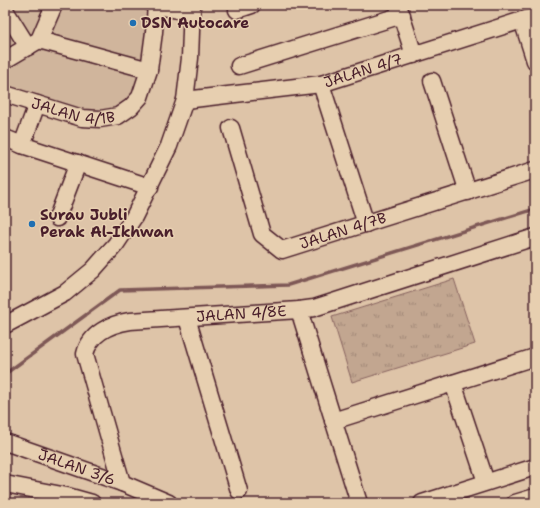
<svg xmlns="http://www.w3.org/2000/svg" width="540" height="508" font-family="'Shantell Sans',sans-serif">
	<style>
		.built { fill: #d0b59c }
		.park { fill: url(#park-tufts); stroke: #86625e }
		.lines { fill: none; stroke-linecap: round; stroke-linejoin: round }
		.stream { stroke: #7e5856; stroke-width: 3.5 }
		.minor-casing { stroke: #4a1f2b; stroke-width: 19 }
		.minor { stroke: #e7cfb0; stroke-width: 16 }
		.poi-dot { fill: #1f6fb2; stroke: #e7cfb0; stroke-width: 1.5 }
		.labels { text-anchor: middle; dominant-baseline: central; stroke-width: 3; stroke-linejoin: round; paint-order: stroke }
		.poi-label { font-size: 15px; font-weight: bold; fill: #4a1f2b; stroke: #e7cfb0; text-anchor: start }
		.street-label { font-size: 15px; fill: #4a1f2b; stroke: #e7cfb0 }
	</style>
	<defs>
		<pattern id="park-tufts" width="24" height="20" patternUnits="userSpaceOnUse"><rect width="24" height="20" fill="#c2a690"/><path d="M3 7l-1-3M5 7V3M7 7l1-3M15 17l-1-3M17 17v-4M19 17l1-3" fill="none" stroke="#a08776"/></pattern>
	</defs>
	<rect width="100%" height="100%" fill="#dec4a8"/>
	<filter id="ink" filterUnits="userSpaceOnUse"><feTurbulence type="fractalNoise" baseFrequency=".025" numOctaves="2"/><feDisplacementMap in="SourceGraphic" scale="8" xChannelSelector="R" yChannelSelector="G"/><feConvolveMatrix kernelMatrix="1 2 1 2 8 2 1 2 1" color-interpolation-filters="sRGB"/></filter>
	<g filter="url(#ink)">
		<path class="built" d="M5,5H134L150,10L151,31L136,95L128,106L99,115L5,89Z"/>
		<path class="park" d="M454,279L475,344L352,382L332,317Z"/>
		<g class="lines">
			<path class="stream" d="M5,374L120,290L288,285L535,209"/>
			<defs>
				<g id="minor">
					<path d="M153,5L192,13"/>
					<path d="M398,5L414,55"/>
					<path d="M5,10L28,47"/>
					<path d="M237,10L252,5"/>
					<path d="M522,20L535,61"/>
					<path d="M39,40L149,70"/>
					<path d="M5,60L39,40L54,5"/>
					<path d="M239,66L402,15"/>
					<path d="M432,81L468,192"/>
					<path d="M321,84L366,224"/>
					<path id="s1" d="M5,94L82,118L100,119L118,116L131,107L140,97L149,70L154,32L156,5"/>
					<path id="s2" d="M185,100L321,84L535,16"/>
					<path id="s3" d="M231,128L262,234L282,250L535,170"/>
					<path d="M5,138L22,145L150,187"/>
					<path d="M22,145L37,104"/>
					<path d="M57,218L78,163"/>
					<path d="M299,310L359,503"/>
					<path d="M187,318L239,491"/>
					<path d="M5,325L65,293L93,270L116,244L134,217L169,146L185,100L190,58L192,5"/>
					<path d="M453,383L486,482"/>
					<path d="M333,421L535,357"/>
					<path id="s4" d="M5,442L122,483L169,503"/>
					<path id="s5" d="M122,483L85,354C90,333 111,324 130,321L299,310L314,308L535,237"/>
					<path d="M5,484L67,496L92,503"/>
					<path d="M422,503L535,467"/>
					<path d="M515,503L535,497"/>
				</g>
			</defs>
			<use href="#minor" class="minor-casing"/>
			<use href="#minor" class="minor"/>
		</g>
	</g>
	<g class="poi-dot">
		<circle cx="133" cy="23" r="4"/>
		<circle cx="32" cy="224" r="4"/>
	</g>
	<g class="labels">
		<g class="poi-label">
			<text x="141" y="23">DSN Autocare</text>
			<text x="40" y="215">Surau Jubli<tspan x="40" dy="17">Perak Al-Ikhwan</tspan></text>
		</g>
		<g class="street-label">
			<text stroke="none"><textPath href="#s2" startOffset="181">JALAN 4/7</textPath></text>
			<text stroke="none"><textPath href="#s1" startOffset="71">JALAN 4/1B</textPath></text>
			<text stroke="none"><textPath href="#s3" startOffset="200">JALAN 4/7B</textPath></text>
			<text stroke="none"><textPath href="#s5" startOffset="305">JALAN 4/8E</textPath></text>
			<text stroke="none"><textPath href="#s4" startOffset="76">JALAN 3/6</textPath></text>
		</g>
	</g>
	<rect width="540" height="508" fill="none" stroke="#e7cfb0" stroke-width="20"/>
	<rect x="10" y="10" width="520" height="488" fill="none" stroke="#4a1f2b" stroke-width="1.5" filter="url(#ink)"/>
</svg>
